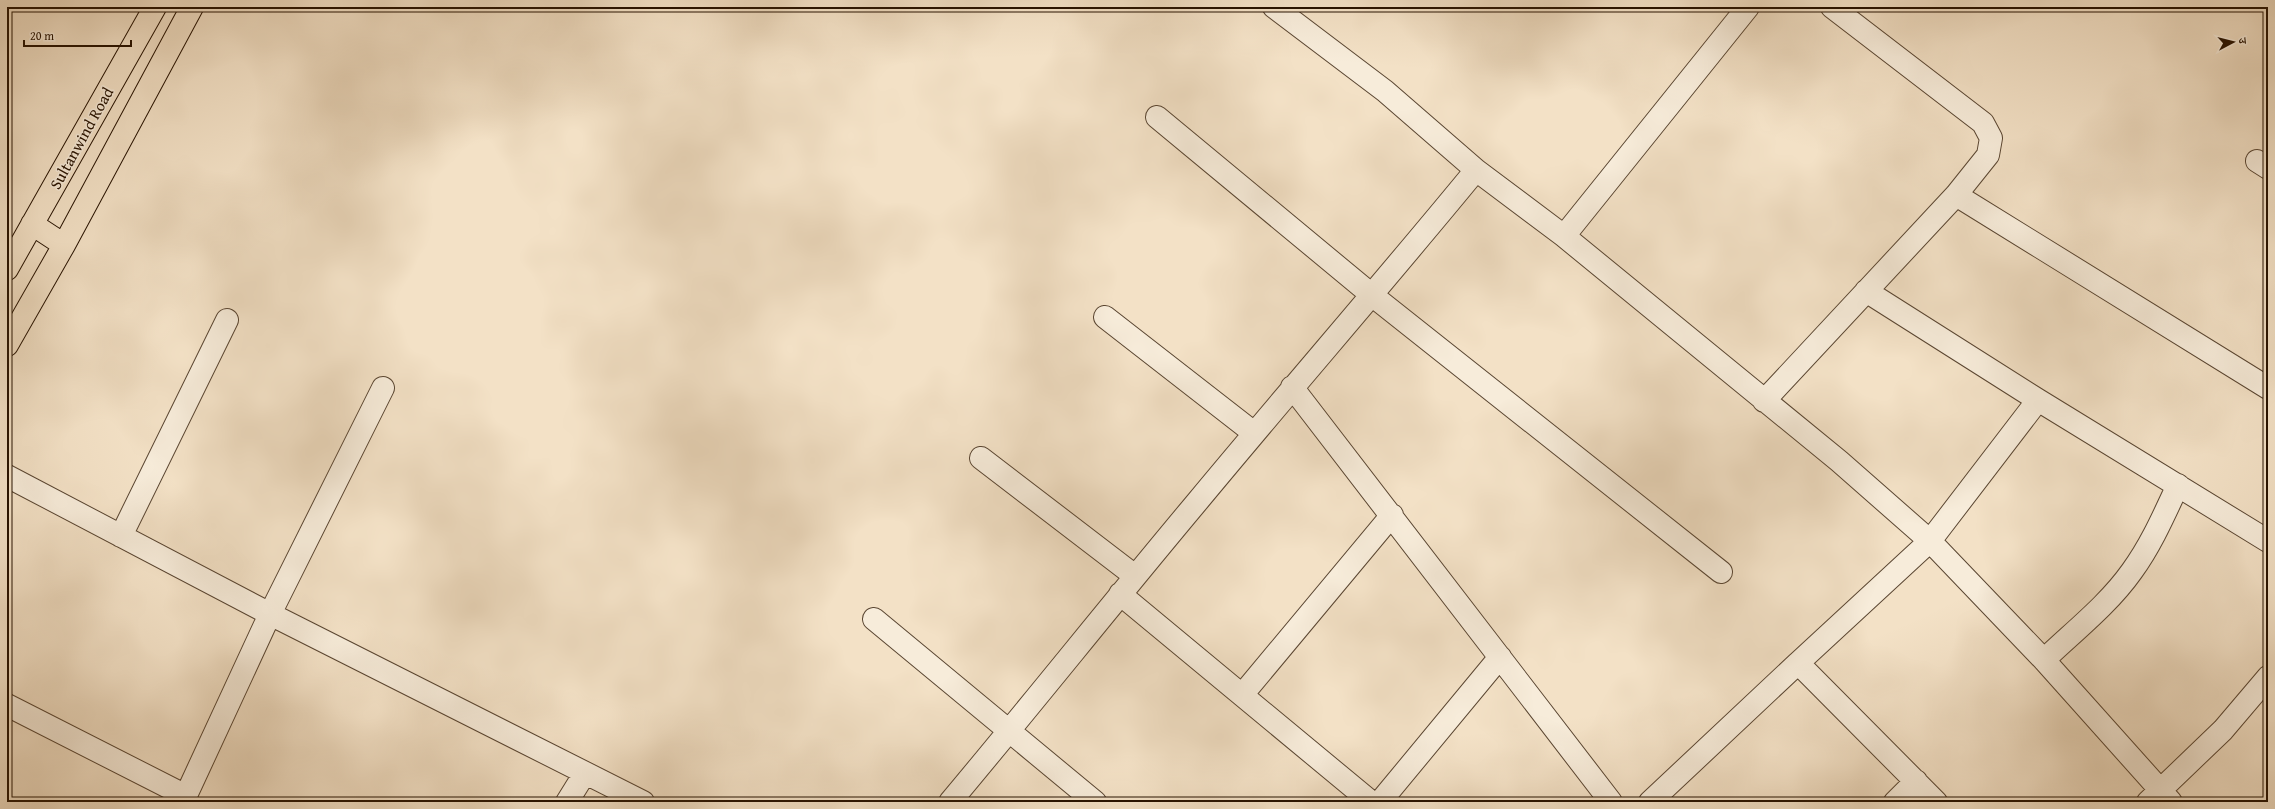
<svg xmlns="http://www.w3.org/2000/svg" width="2275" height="809" font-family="'Gentium Book Plus','Noto Serif Devanagari',serif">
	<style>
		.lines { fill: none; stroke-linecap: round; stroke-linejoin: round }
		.minor-casing { stroke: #5a4632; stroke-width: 24 }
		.major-casing { stroke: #271200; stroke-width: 24 }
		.minor { stroke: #f7ecda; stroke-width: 22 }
		.major { stroke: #f3e1c6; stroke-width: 22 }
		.labels { text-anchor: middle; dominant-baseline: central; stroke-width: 3; stroke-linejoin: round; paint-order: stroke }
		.street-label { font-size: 16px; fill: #271200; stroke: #f7ecda }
	</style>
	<rect width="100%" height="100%" fill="#f3e1c6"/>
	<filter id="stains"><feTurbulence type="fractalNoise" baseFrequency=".005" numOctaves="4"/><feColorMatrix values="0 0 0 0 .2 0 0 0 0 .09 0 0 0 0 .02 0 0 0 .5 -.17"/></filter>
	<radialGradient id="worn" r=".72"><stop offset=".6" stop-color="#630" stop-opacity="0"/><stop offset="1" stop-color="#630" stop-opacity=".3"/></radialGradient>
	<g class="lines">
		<defs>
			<path id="minor" d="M1274,7L1385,91L1476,170L1564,236L1839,461L1930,541L2044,660L2171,802
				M1157,117L1373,296L1721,572
				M2257,161L2268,168
				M1956,195L2268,388
				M1564,236L1748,7
				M1866,291L2038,400L2268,541
				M1105,317L1254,433
				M1292,387L1611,802
				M1764,401L1956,195L1988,155L1991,138L1983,123L1832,7
				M981,458L1135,576
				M7,476L270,614L643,802
				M121,536L227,320
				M1120,594L1371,802
				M874,619L1095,802
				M2044,660C2073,632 2108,605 2132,571C2151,545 2164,515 2178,485
				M1242,695L1392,515
				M7,705L186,796
				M183,802L270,614L383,388
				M567,802L585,773
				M950,802C1033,703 1114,601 1197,502C1289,391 1384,282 1476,170
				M1380,802L1500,657
				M1650,802L1798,663
				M1895,802L1916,781
				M1936,802L1798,663L1930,541L2038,400
				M2148,802L2223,730L2268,677"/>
			<path id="major" d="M32,224L64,245
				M7,269L155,7
				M7,345L64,245L192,7"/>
		</defs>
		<use href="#minor" class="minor-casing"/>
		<use href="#major" class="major-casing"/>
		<use href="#minor" class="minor"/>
		<use href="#major" class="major"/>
	</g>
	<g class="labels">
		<g class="street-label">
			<text transform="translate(81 138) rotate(-61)">Sultanwind Road</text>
		</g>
	</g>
	<rect width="2275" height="809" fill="none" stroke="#f3e1c6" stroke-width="24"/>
	<rect x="8" y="8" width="2259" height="793" fill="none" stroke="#271200" stroke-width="2"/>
	<rect x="12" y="12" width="2251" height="785" fill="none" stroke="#271200"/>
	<g transform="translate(2233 42) rotate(83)" stroke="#f7ecda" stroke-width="3" paint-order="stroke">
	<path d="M0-3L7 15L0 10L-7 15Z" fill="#271200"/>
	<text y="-6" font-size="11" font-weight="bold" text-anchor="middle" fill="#271200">उ</text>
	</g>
	<path d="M24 40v6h107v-6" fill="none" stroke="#271200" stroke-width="2"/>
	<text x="30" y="40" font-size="12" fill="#271200" stroke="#f7ecda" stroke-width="3" paint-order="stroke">20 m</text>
	<rect width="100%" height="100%" filter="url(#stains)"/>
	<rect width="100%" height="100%" fill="url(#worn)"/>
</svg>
